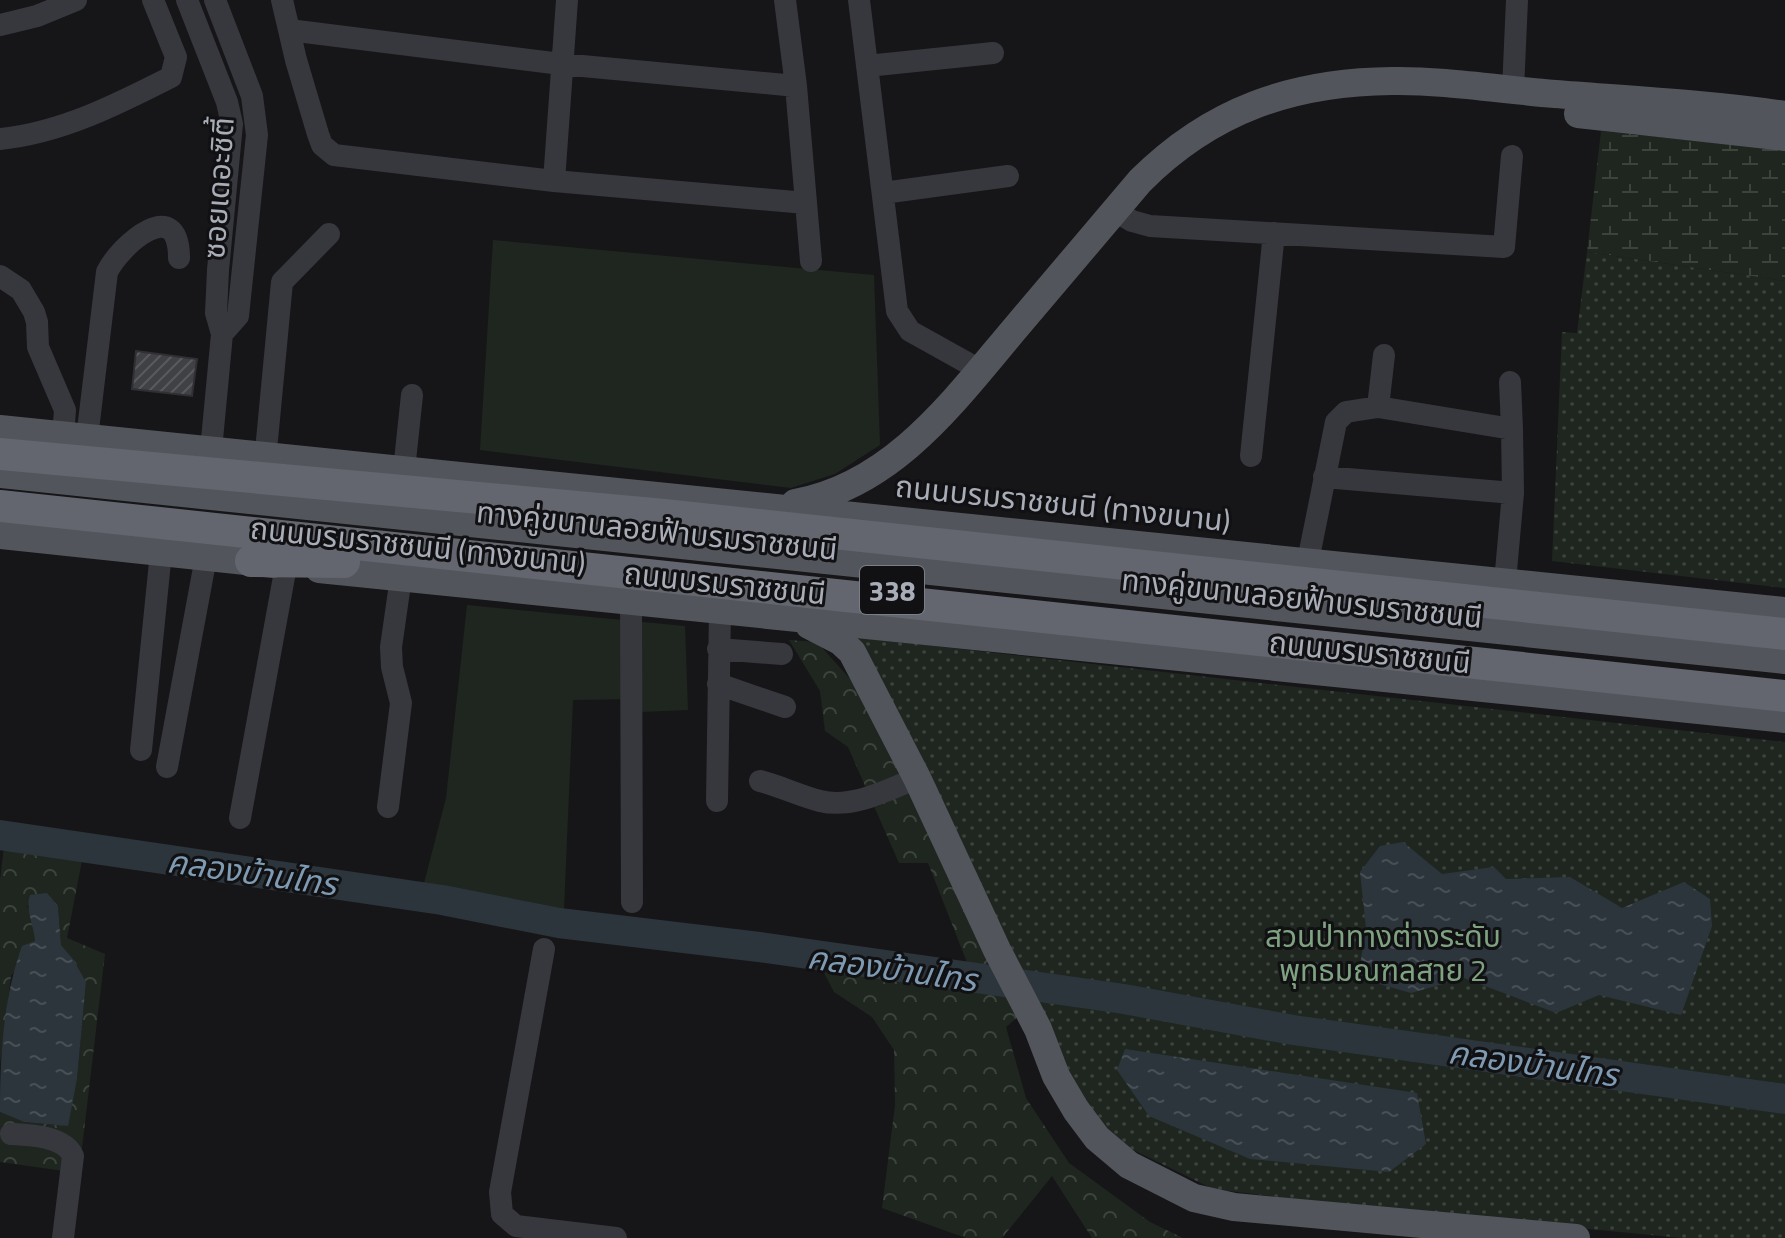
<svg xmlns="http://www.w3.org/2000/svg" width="1785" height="1238" font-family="'Titillium Web','Noto Sans Thai',sans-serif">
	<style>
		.green { fill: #1e261f }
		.forest { fill: url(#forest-crowns) }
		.wetland { fill: url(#wetland-marsh) }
		.park { fill: url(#park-dots) }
		.water { fill: url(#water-ripples) }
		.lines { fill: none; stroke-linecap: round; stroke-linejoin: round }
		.river { stroke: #2c353c; stroke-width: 30 }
		.building { fill: url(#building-hatch); stroke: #303034; stroke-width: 2 }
		.minor { stroke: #37383d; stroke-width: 22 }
		.major { stroke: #53555c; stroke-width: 28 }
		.highway { stroke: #63666e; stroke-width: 32 }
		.labels { text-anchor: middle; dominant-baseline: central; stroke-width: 6; stroke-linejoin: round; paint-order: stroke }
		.shield { fill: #111113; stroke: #7b7e86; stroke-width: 2 }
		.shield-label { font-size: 28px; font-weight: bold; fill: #a8adb8 }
		.street-label { font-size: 30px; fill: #a8adb8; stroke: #111113 }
		.park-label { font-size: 30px; fill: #7fa381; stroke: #111113 }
		.water-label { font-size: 32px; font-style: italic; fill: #7f9bb3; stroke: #111113 }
	</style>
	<defs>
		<pattern id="forest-crowns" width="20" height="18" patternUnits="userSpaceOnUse" patternTransform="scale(2)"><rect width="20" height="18" fill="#1e261f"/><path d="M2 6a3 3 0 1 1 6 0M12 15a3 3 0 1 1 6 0" fill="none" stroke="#3c433d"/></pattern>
		<pattern id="wetland-marsh" width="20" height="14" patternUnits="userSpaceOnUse" patternTransform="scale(2)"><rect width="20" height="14" fill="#1e261f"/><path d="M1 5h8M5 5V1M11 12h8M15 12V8" fill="none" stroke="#3c433d"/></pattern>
		<pattern id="park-dots" width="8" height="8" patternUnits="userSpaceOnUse" patternTransform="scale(2)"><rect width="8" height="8" fill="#1e261f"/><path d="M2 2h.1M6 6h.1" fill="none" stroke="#3c433d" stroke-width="1.8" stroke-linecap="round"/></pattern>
		<pattern id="water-ripples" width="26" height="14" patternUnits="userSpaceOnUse" patternTransform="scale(2)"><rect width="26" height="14" fill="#2c353c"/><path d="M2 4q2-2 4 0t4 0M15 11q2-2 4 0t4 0" fill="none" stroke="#485056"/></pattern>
		<pattern id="building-hatch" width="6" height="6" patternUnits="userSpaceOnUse" patternTransform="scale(2)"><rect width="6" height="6" fill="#404145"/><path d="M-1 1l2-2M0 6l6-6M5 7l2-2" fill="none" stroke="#595a5e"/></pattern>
	</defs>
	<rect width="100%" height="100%" fill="#161618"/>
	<path class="green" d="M493,240L874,275L880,445L835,474L791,488L480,450Z
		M467,605L685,626L688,710L640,712V699L573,700L564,910L423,887L446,798Z"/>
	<path class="forest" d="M789,640L817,642L859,689L993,962L970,970L928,863H899L848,747L825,731L820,691Z
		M4,847L83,855L67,938L105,954L79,1173L0,1162V1112L24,1122L67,1126L77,1079L86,982L73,959L61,945L58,906L27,905L34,924L35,941L11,976L0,1064V880Z
		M821,967L1007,991L1020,1015L1006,1027L1026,1098L1069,1163L1150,1222L1183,1238H1092L1052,1176L1002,1238H966L882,1208L895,1105L894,1050L872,1017L834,992Z"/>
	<path class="wetland" d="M1601,131L1785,150V281L1587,252Z"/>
	<path class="park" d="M1587,252L1785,281V588L1552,561L1562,332L1577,333Z
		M854,637L1785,742V1238H1682L1353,1206L1213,1189L1109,1138L1061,1067Z"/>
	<path class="water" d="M1403,842L1442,874L1494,867L1506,879L1570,877L1622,908L1684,882L1710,899L1712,926L1681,1015L1599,995L1556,1013L1464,978L1411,993L1358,978L1366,928L1360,872L1380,846Z
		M47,893L58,906L61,945L73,959L86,982L77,1079L68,1126L24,1122L0,1112C0,1056 3,999 22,946L35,941C34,925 25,910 30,895Z
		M1125,1049L1417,1093L1426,1144L1389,1172L1250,1159L1149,1116L1117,1070Z"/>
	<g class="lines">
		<path class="river" d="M0,835L442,900L559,923L759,947L1124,999L1293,1030L1785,1099"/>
	</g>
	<path class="building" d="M136,351L197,359L192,396L132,389Z"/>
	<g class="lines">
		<path class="minor" d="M187,0L227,102L232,124L218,270L216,313L222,334L211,450
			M215,0L252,96L257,135L238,316L222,334
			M282,0L296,60L318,134L322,145L334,155L554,181L806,203
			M785,0L796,86L811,261
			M859,0L897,311L910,331L980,370
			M0,25L37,16L76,0
			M289,30L561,64L796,86
			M867,66L993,53
			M1513,90L1517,0
			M0,139C61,133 118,104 171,77L176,57L153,0
			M554,181L567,0
			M883,193L1008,176
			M1115,211L1132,221L1150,226L1504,247L1512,156
			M0,276L21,290L34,312L37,322L38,347L65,410L63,436
			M1510,382L1512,429
			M1378,407L1384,355
			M87,438L107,272C121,244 179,194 179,258
			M267,440L282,282L329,234
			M1251,456L1274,233
			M404,470L412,395
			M1324,477L1513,493
			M1308,561L1336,422L1346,412L1378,407L1512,429L1513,493L1505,582
			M631,601L632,902
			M718,649L782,654
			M718,684L785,707
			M141,750L161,552
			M167,767L206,557
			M760,781C780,786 800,796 820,801C853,809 887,790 917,778
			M717,801L720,611
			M388,807L401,703L392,667L391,647L401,577
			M240,818L286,566
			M544,949L500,1192L502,1214L516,1226L616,1238
			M11,1134C31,1135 64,1136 73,1156L63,1238"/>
		<path class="major" d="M1578,114L1785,137
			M0,429L1785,611
			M0,474L1785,660
			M795,503C895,485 956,398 1018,325C1059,277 1099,229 1140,181C1211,110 1292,82 1392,81C1443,80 1503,90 1555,94C1632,100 1709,104 1785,115
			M0,535L274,564
			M319,569L1785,719
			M809,625L840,641L852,652L917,778L997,950L1038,1029L1056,1076L1076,1110L1097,1138L1129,1165L1194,1198L1234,1207L1576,1238"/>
		<path class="highway" d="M0,454L664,515L1785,634
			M0,506L1785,696
			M251,561L344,562"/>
	</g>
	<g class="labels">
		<rect class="shield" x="860" y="566" width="64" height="48" rx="6"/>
		<g class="shield-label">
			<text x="892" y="590">338</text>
		</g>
		<g class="street-label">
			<text transform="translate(218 188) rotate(-86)">ซอยเดอะซิตี้</text>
			<text transform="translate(1063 503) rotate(6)">ถนนบรมราชชนนี (ทางขนาน)</text>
			<text transform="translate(657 530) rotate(6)">ทางคู่ขนานลอยฟ้าบรมราชชนนี</text>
			<text transform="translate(418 545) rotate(6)">ถนนบรมราชชนนี (ทางขนาน)</text>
			<text transform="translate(725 583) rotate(6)">ถนนบรมราชชนนี</text>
			<text transform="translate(1302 598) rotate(6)">ทางคู่ขนานลอยฟ้าบรมราชชนนี</text>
			<text transform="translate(1370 652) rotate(6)">ถนนบรมราชชนนี</text>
		</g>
		<g class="park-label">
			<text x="1383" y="936">สวนป่าทางต่างระดับ<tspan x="1383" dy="34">พุทธมณฑลสาย 2</tspan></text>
		</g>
		<g class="water-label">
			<text transform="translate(252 872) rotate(8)">คลองบ้านไทร</text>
			<text transform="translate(892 968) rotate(8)">คลองบ้านไทร</text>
			<text transform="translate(1533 1063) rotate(8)">คลองบ้านไทร</text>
		</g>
	</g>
</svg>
